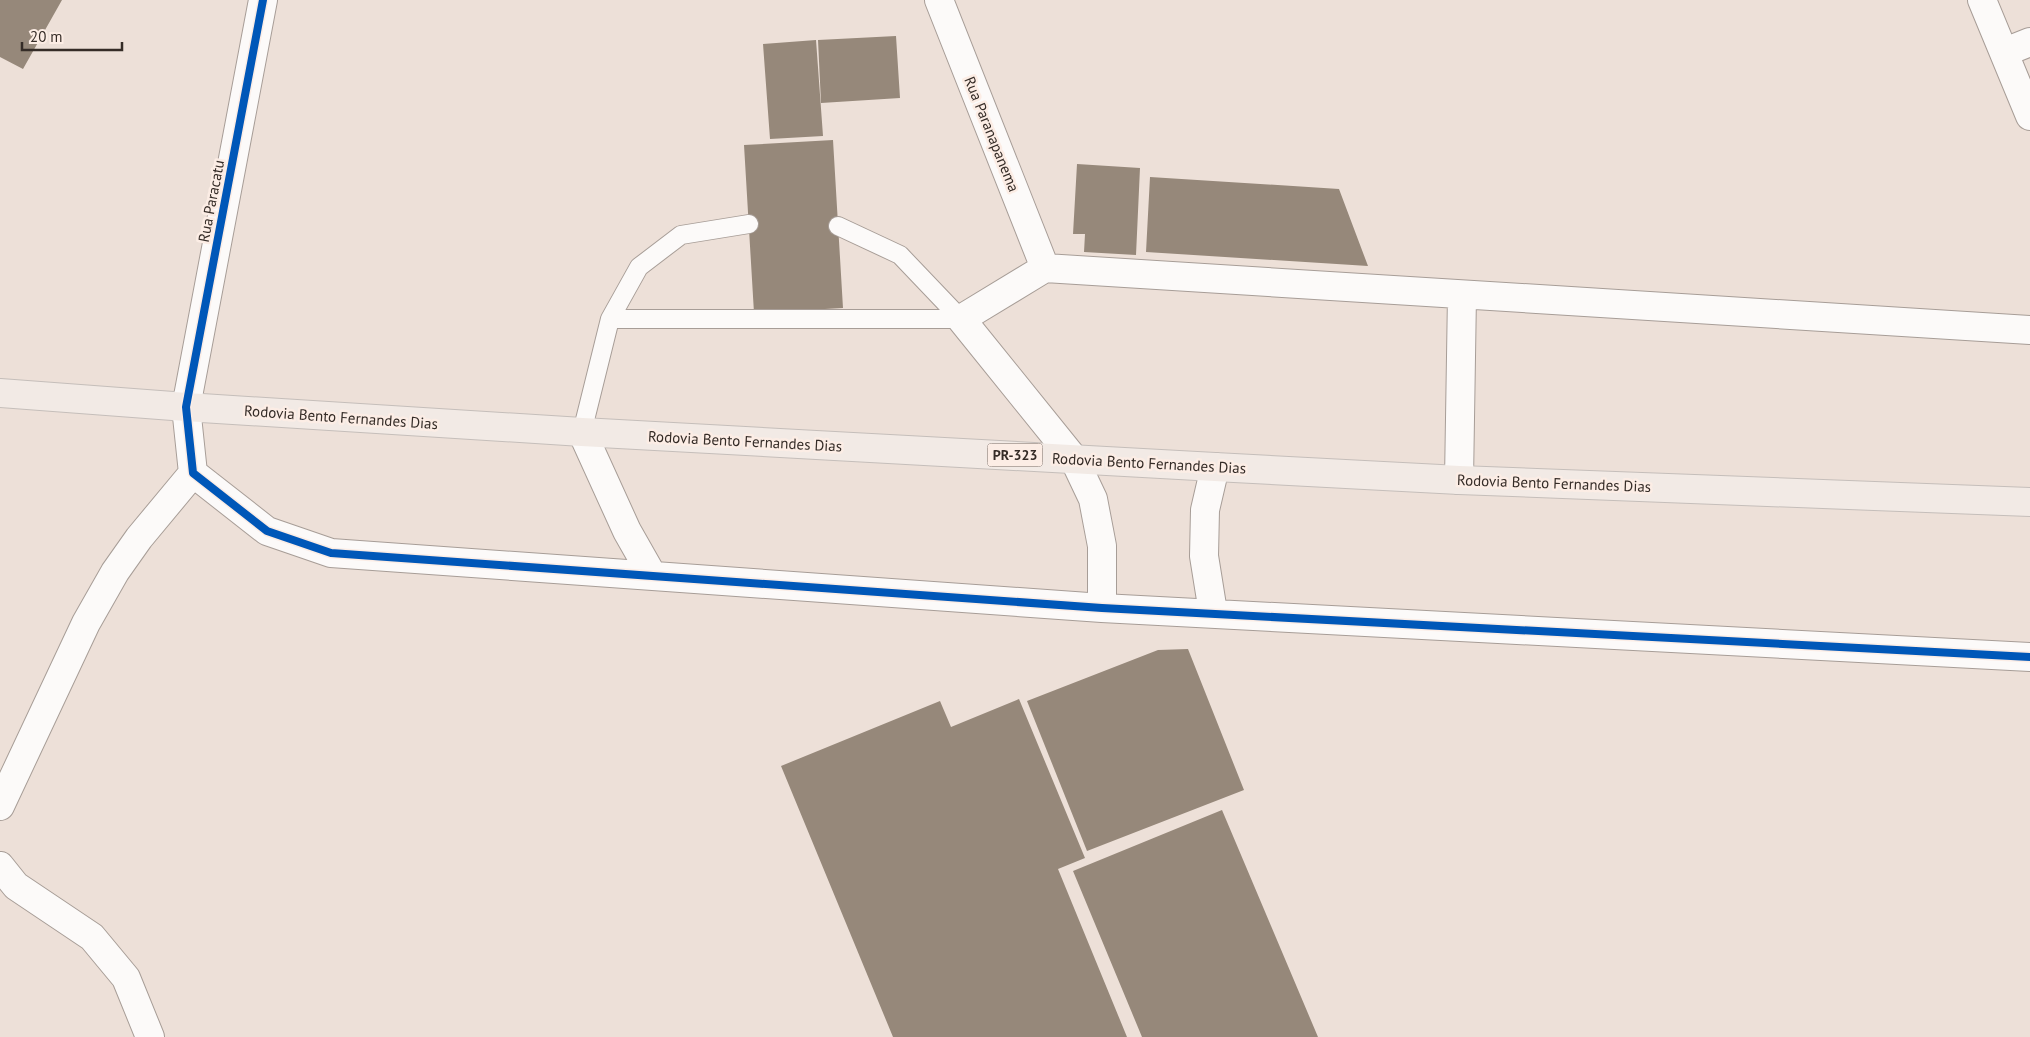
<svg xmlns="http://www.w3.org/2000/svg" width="2030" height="1037" font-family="'PT Sans',sans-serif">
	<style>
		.building { fill: #96887a }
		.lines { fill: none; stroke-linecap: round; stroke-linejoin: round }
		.service-casing { stroke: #a79d97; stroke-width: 20 }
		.minor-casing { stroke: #a79d97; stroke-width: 30 }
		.tertiary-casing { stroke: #a79d97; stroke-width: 30 }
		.trunk-casing { stroke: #c5beba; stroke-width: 30 }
		.service { stroke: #fcfaf9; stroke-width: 18 }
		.minor { stroke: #fcfaf9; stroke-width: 28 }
		.tertiary { stroke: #fcfaf9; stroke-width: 28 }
		.trunk { stroke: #f2eae5; stroke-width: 28 }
		.cycleway-casing { stroke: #fcede5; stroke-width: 11 }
		.cycleway { stroke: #0057b8; stroke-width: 8 }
		.labels { text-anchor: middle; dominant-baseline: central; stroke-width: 5; stroke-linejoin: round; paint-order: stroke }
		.shield { fill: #fcede5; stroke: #716660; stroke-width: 1 }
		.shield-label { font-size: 14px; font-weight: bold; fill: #352c27 }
		.street-label { font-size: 15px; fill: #352c27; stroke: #fcede5 }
	</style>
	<rect width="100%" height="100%" fill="#ede0d8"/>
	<path class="building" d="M0,0H62L23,69L0,57Z
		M896,36L900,98L821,103L818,40Z
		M816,40L823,136L770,139L763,44Z
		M833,140L843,308L754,313L744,145Z
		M1077,164L1140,168L1136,255L1084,252L1085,234H1073Z
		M1150,177L1339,189L1368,266L1146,252Z
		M1188,649L1244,790L1087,851L1027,701L1158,650Z
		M1019,699L1085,858L1058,869L1127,1037H893L781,766L940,701L951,727Z
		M1222,810L1318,1037H1142L1073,871Z"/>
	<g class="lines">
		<defs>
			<path id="service" d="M838,226L900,255L961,319
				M610,319L639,267L681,235L749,224
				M582,432L610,319H961"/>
			<path id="minor" d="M939,0L1045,268
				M1982,0L2030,116
				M2005,52L2030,42
				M186,407L193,473L267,531L331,553L1102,608L2030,657
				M582,432L627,531L652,575
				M1459,480L1462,295
				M1102,608V546L1093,499L1074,459L961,319L1045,268L2030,330
				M1213,612L1204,556L1205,510L1215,467
				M0,806L86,623L115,572L139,538L193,473
				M0,866L16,886L92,937L126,978L150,1037"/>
			<path id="tertiary" d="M186,407L263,0"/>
			<path id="trunk" d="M0,393L186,407L582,432L1215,467L1459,480L2030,502"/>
		</defs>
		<use href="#service" class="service-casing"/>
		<use href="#minor" class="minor-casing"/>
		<use href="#tertiary" class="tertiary-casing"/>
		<use href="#trunk" class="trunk-casing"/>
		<use href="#service" class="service"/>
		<use href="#minor" class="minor"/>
		<use href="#tertiary" class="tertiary"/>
		<use href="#trunk" class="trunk"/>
		<defs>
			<path id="cycleway" d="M263,0L186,407L193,473L267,531L331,553L1102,608L2030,657"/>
		</defs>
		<use href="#cycleway" class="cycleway-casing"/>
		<use href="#cycleway" class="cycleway"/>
	</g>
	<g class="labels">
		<rect class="shield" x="987.5" y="443.5" width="55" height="23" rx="4"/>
		<g class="shield-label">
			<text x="1015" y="455">PR-323</text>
		</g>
		<g class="street-label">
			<text transform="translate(992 134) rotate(68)">Rua Paranapanema</text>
			<text transform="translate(211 201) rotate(-79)">Rua Paracatu</text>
			<text transform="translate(341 417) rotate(4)">Rodovia Bento Fernandes Dias</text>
			<text transform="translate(745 441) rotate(3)">Rodovia Bento Fernandes Dias</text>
			<text transform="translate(1149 463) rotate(3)">Rodovia Bento Fernandes Dias</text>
			<text transform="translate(1554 483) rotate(2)">Rodovia Bento Fernandes Dias</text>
		</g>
	</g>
	<path d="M22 42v8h100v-8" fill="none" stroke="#352c27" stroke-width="2.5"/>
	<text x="30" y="42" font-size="15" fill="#352c27" stroke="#fcede5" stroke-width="4" paint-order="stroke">20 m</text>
</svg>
